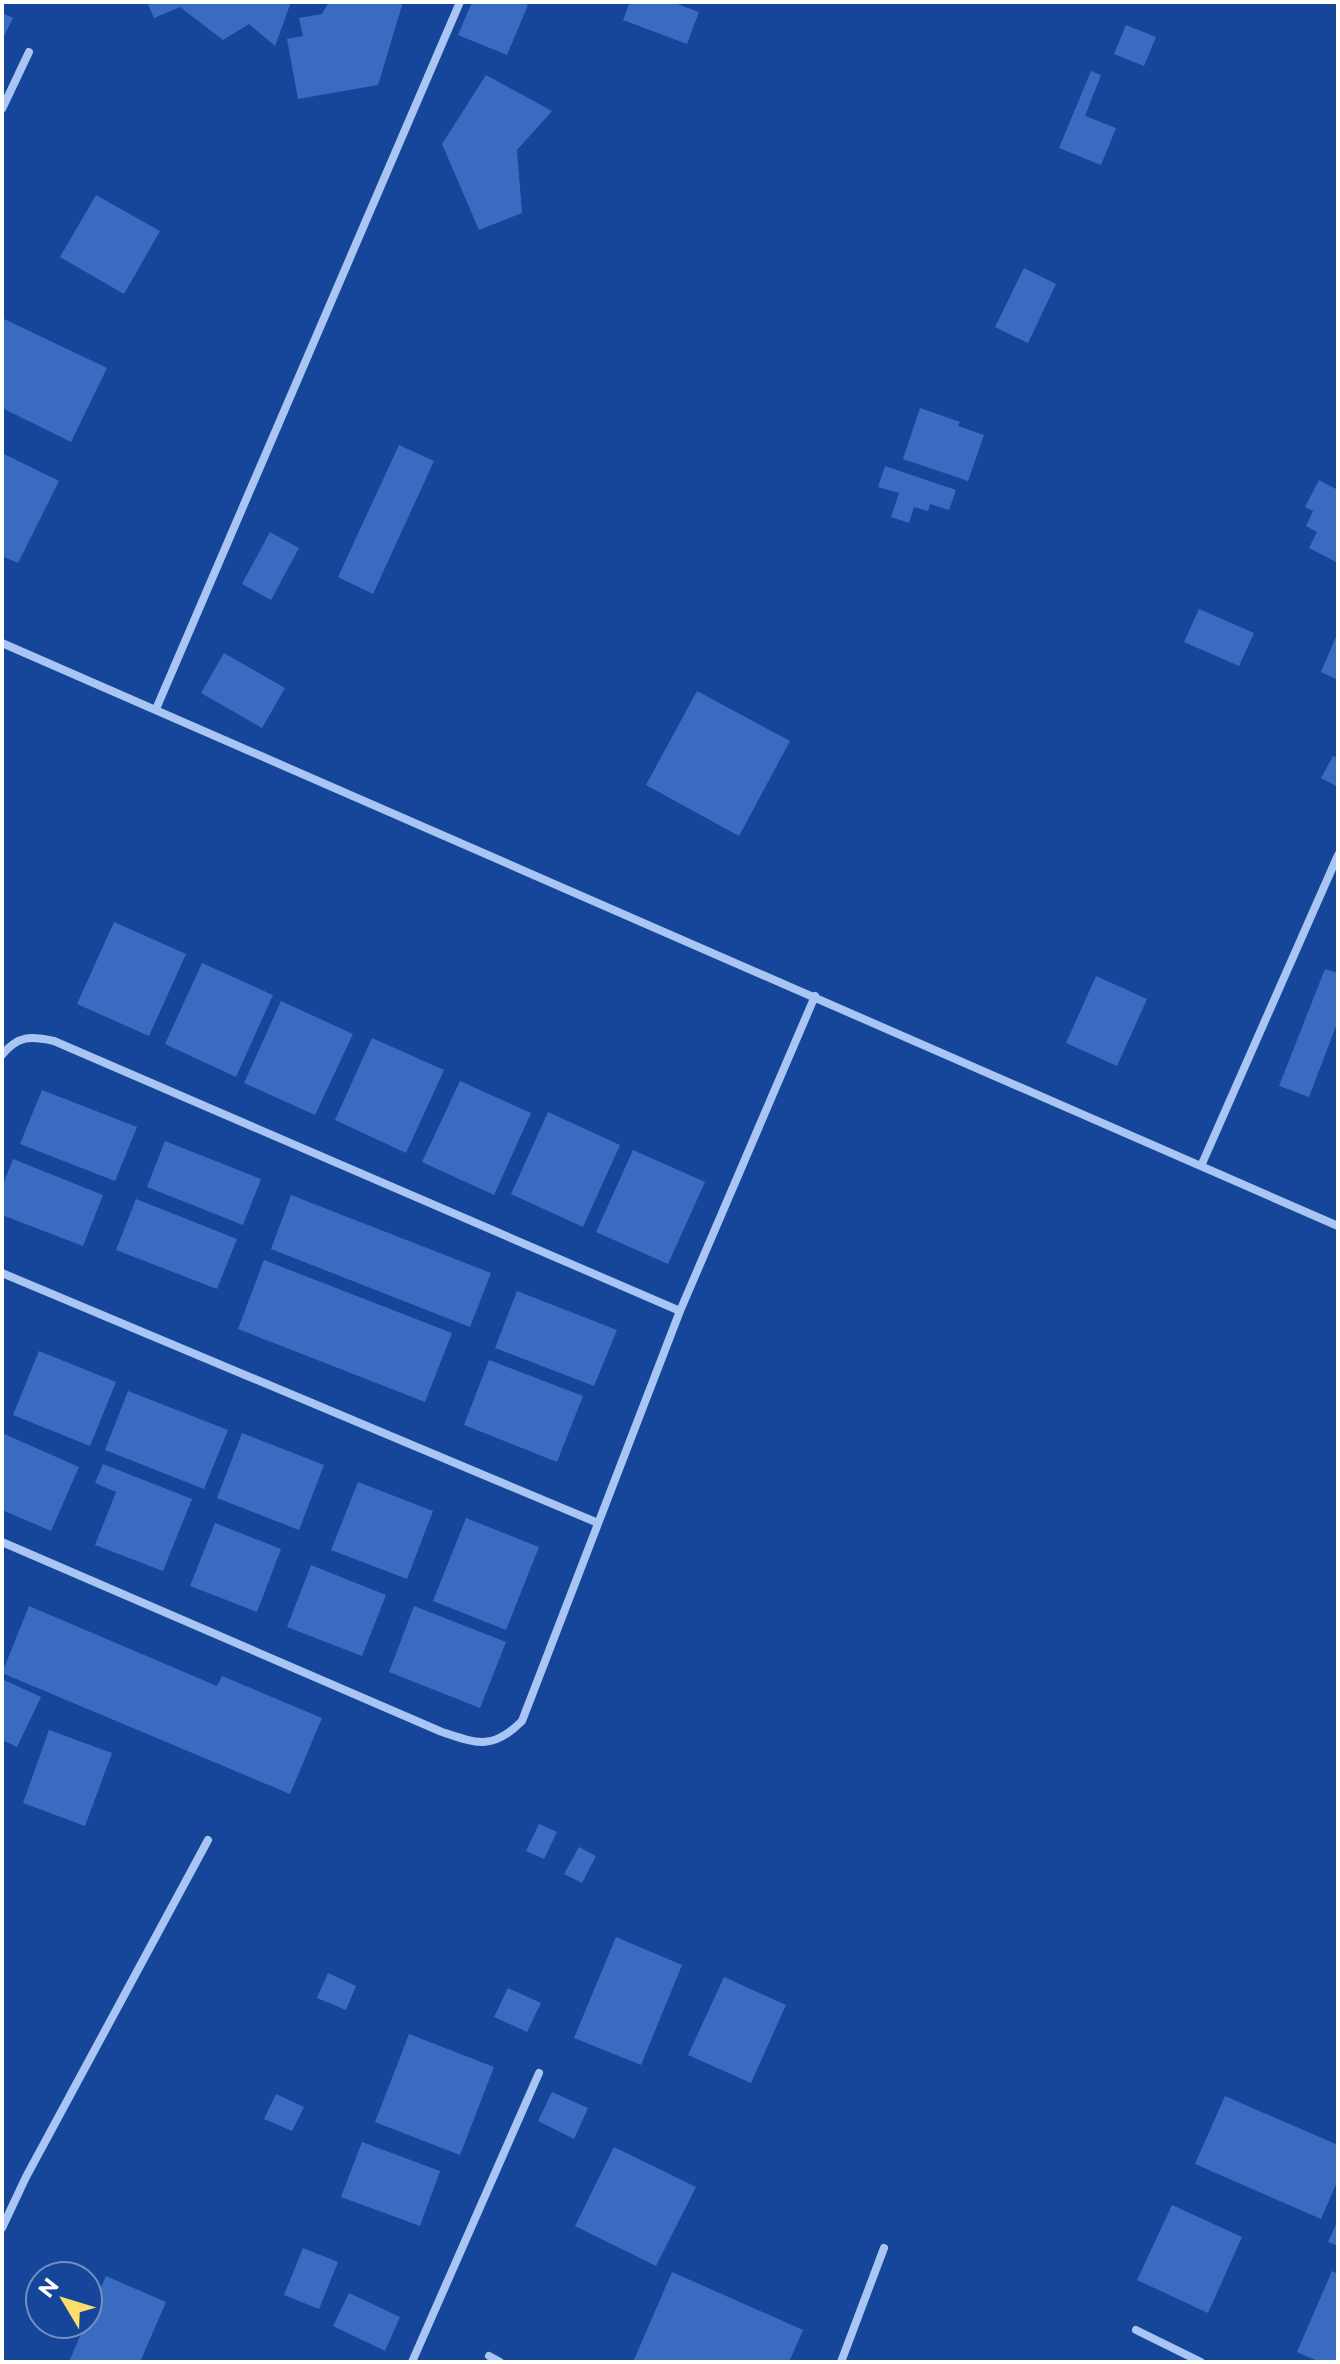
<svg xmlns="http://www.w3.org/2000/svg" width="1340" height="2364" font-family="Montserrat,sans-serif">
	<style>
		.building { fill: #396cc0 }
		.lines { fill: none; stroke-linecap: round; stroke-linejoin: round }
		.minor { stroke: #a9c5f3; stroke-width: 8 }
	</style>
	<rect width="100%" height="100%" fill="#15469a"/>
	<path class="building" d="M147,2H291L275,46L249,24L223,40L180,7L154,18Z
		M329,2H403L378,85L298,99L287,39L303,36L299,18L322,14Z
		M472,2H522L528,5L507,55L458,35Z
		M630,2H672L699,12L687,44L623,20Z
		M2,13L13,18L2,40Z
		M1126,25L1156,37L1144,66L1114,54Z
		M1091,71L1101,75L1085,116L1116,128L1101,165L1059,148Z
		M486,75L552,111L517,150L522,213L479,230L442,144Z
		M96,195L160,231L124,294L60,257Z
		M1024,268L1056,284L1028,343L995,327Z
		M2,318L107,368L71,442L2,408Z
		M920,408L960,422L958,426L984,435L968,481L903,459Z
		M399,445L434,461L373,594L338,577Z
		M2,453L59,481L18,563L2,556Z
		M885,466L956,490L949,510L930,504L928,511L914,507L909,523L891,517L899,493L878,487Z
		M1319,480L1338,490V563L1309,548L1317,532L1306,526L1313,511L1305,507Z
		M270,532L299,548L271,600L242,584Z
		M1199,609L1254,633L1239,666L1184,642Z
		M1338,632V680L1321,672Z
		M224,653L285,688L262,728L201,693Z
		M697,691L790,741L739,836L646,785Z
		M1333,756L1338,758V787L1321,778Z
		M114,922L186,954L149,1036L77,1004Z
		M202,963L273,995L236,1077L165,1044Z
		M1325,969L1338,973V1021L1309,1097L1279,1086Z
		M1096,976L1147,999L1117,1066L1066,1043Z
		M281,1001L353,1034L315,1115L244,1083Z
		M372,1038L444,1070L406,1153L335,1120Z
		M460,1081L531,1113L494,1195L422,1162Z
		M42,1090L137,1127L115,1181L20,1144Z
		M548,1112L620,1145L583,1227L511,1194Z
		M165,1141L261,1179L243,1225L147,1187Z
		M633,1150L705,1182L668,1264L596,1232Z
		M13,1159L103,1195L83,1246L2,1215V1187Z
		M291,1195L491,1273L470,1327L271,1249Z
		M136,1199L237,1239L217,1289L116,1250Z
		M264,1260L452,1333L425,1402L238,1329Z
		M517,1291L617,1330L594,1386L495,1348Z
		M39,1351L116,1382L90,1446L13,1415Z
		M489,1360L583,1396L557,1462L464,1425Z
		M128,1391L228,1430L204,1489L105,1450Z
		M2,1433L79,1467L51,1531L2,1510Z
		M242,1433L324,1465L299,1530L217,1498Z
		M103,1464L192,1499L163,1571L95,1545L116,1492L95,1483Z
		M358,1482L433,1511L407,1579L331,1550Z
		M466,1518L539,1547L506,1630L433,1601Z
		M215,1523L281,1549L257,1612L190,1586Z
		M311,1565L386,1595L362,1656L287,1627Z
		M29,1606L217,1686L222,1676L322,1718L290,1794L2,1673Z
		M414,1606L506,1642L480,1708L389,1672Z
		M2,1679L41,1697L17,1747L2,1740Z
		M49,1730L112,1753L85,1826L23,1803Z
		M539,1824L557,1832L544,1859L526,1851Z
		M579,1847L596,1856L582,1883L564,1874Z
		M616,1937L682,1965L641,2065L574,2038Z
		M328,1973L356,1986L346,2010L317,1998Z
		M724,1977L786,2005L751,2083L688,2055Z
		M508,1988L541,2003L527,2032L494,2017Z
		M409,2034L494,2067L460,2155L375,2122Z
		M552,2092L588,2108L574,2139L538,2121Z
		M276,2094L304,2107L292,2131L264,2119Z
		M1225,2096L1338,2145V2180L1321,2219L1195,2164Z
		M362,2142L440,2171L420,2226L341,2197Z
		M614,2147L696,2187L656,2266L575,2226Z
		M1172,2205L1242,2237L1208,2313L1137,2280Z
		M1338,2220V2246L1328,2242Z
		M303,2248L338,2262L319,2309L284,2295Z
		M1332,2271L1338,2274V2362H1320L1297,2352Z
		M672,2272L803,2330L789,2362H633Z
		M106,2276L166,2302L140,2362H69L85,2324H88V2317Z
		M349,2293L400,2317L385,2351L333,2326Z"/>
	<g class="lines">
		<path class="minor" d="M2,109L29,52
			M2,643L1338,1226
			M156,709L460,2
			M2,1055C18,1035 31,1036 54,1041L680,1311
			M1201,1166L1338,855
			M2,1273L598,1523
			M2,1542L442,1732C478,1744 493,1750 522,1721L680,1311L815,996
			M2,2228L26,2177L208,1840
			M1136,2330L1201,2362
			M489,2356L500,2362
			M412,2362L539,2073
			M841,2362L884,2248"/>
	</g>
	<rect width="1340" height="2364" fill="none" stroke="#ffffff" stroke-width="8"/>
	<g transform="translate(64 2300) rotate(308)"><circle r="38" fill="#15469a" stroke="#7390c2" stroke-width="2"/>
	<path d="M0-6L14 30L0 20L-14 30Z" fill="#ffdf6b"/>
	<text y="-12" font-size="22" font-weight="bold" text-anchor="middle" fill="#ffffff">N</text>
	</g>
</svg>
